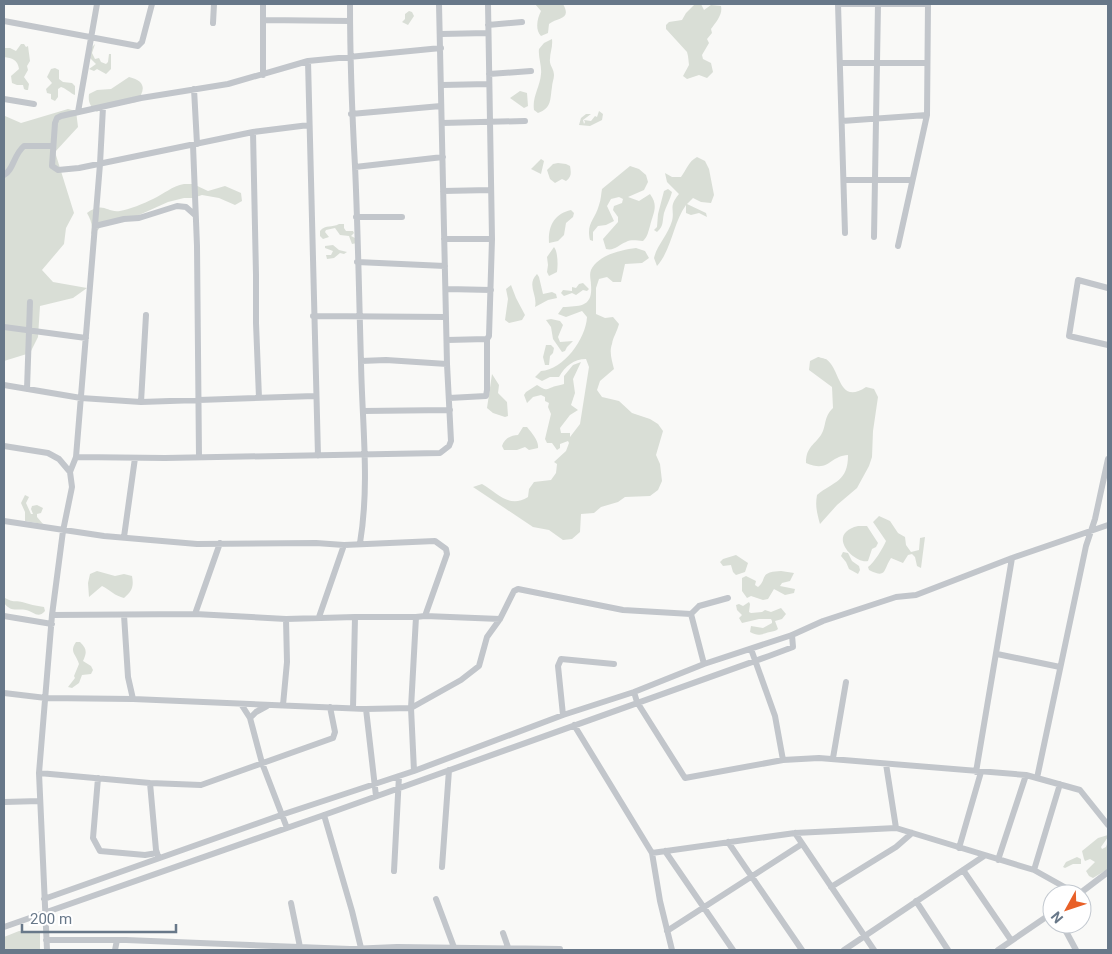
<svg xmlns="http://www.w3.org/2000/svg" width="1112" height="954" font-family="Roboto,sans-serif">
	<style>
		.green { fill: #d9ded6 }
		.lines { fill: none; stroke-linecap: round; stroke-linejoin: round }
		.minor { stroke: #c2c6cb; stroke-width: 6 }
	</style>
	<rect width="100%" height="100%" fill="#f9f9f7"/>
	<path class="green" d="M535,4H563C572,20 558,17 549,24L548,33L541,36C535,30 537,19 541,11Z
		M695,4H701L704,10L711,5L721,6C723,14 716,22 711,29L712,33L707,39L709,43L702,55L703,59L711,63L713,72L707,78L699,75L687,79L683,76L689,65L688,56L687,52L666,29V25L669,22L682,20L686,13Z
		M409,11L412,12L414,16L408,25L402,22L405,19V14Z
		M552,39C553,47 550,52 550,59C549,65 554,69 554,75C554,79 552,83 552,87C550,99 552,108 538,113L534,110C532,97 540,87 541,74C542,66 538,57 539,49L544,43Z
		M21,44H24L26,47L28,46L30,61L27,66L28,70L24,77L29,84L28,90H26L24,89L23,85H17L12,83L11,76L19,69C18,60 12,58 4,57V48H10L16,51Z
		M95,44L92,53L95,59L99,58L101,62L106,64L108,62L109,54H111V69L106,74L97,69L94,71L89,69L96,64L90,58L92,47Z
		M55,68L59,70V79L63,82L72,83L75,86V95C70,93 67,89 61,87L58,89V97L55,101L51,99V94L47,93L46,89L52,83L47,77L51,69Z
		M129,77C146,81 146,90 136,102L100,109L97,112C90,106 88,103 89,94L97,90L111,89Z
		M520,91L527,93L528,106L524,108L510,98Z
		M68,109L76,111L78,127L55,152L74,213L66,228L64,244L42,270L53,282L87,288L73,298L40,306L38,337L30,353L4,361V117L5,116L21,123Z
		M599,111L603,114L602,120L590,126L579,125L581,118L586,114H591L583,120L584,124L585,122L584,120L591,121L595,116L597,117Z
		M697,157L705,161L709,169L714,195L711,203L701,202L693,198L687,204L706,213L707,217L699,213L691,215L686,213V205C673,223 672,249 657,266L654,258C657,245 668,235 672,221C675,209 668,207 679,194L667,182L665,173L672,177H681C687,169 688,162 697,157Z
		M541,159L544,161L541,174L531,169Z
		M558,163L566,164L570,166C571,172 572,177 566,181L562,179L555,183L550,179L547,170L553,164Z
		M630,166L639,169L646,175L648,182L644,190L628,197L639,201L650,194C659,206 653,213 650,226C648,232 648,236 643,241C637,241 632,239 626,242C618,245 615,251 606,249L603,239L618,222V217L613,210L614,206L622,203L623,199L619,197L611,199L607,206L614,221L606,225L598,226L593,232V241L590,240C586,223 595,220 599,205C601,200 601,194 602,189Z
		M184,184H193L208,191L225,186L241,193L242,201L235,205L219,198L202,195L193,198H184L168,202L128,220L103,223L98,230L91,234C93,225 91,220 87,213C104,201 106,213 120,211C128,210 145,203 153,199C164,194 172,186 184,184Z
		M668,189L672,192C670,200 666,206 664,213C662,222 664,226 657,232L654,230L657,227L658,214L664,191Z
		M571,210L574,213L573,217L566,223L564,235L558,241L549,243C548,226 554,214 571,210Z
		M339,224H344V228L346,231H353L354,233L351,236L355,238L357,243L352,244L349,236L340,235L335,228L326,230L325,232L329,237L323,239L320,236V231C326,224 332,228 339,224Z
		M333,245L339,250L347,252L344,254L340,253L334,258L327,259L326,255H331L333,251L325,248V246Z
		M554,247C558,252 558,265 557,272L549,276L547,272L548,265L547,257Z
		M636,248L645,251L649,258L642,263L625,264L621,282H613L607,277L599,279L596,288V314L605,318L613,317L619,324C617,332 613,337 612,344C609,352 612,361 614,369L600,381L597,390L602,397L619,401L632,413L650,419L658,424L663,431L656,455L660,464L662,481L658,490L650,496L625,497L618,502L601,507L594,513L581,514L580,532L572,539L563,540L549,530L533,527L473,487L482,484C498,493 509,509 528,497L529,489L534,482L551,480L556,473L557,464L554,462L566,451L569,443L568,441L560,444V448L557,450L552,443H547L545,439L551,414L548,407L549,403L545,401V397L541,395L533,397L527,403L524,395L526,392L537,385C548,392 545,389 556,386C559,385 562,385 564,384V376L573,365L581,362L573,379L575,393L571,405L578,410L570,415L560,428L561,433H570V437L580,424L589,367L586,359C574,359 565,366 559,377H550L542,381L535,377L541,371C563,370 586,339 587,317L582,311L566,317L558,314L563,307C580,306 593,307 591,285C591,280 589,275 591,270C598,255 621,250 636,248Z
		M537,274L539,277L543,294L552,292L556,294L557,298L548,300L535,307C538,295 526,285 537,274Z
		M583,283L589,289L587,291L583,290L576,295L572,293L564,296L561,293L563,290L572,291V287L576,288L579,284Z
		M511,285L516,298L525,315L522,320L509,323L505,320L508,299L506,289Z
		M551,319L560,321L563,325L558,337L560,342L573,341L567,347L565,351L562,352L553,339L551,327L546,320Z
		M546,345H551L554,348L553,353L550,356L549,365H545L543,357Z
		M818,357C819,357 825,359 826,359C841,369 838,406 866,387L874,389L878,397L873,431L872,457L869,466L857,488L837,505L820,524C817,513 815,506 817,495C834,481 848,482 848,455C829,456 830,473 806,463C806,448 813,446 821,435C827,425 823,418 833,408L832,387L809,370L810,361Z
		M492,374L499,385L498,393L507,402L508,416L505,417L493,413L487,408Z
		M523,427H527C532,433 539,441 538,448L529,450L525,447L517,450H504L502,446C504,439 511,435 518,435Z
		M25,495L29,497L26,503L31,514H33L31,509L32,506L37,505L43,508L41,513L37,514V517L43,524L25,521V512L21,503Z
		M879,516L890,521L898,533L905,537L906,545L911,552L919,550L920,538L925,537L921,568L917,566L915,557L912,554L908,555L903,563L891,558C883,570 887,579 869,570L868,567C874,563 883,548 886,541L873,522Z
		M858,526H867L878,543L876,547L872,549L868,561C854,564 825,534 858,526Z
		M843,552L848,553L852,561L859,566L860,570L858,574L849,569L846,562L841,556Z
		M736,555L748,563L745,572L736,575L733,572L731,565L723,566L720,562L723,559Z
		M97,571L115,576L124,574L132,576C134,587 132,591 124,598C115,596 110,590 102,586L89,597L88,583L90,574Z
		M781,571L794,573L790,581L782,583L780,586L795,589L794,593L785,595L774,589L768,599L763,600L751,596L747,598L742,591V578L746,576L756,581L755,585L758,587C768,579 758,572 781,571Z
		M5,598C14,603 14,600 22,602C29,604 36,606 44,607L45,611C38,619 34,612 26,610C16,608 12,613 4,603Z
		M749,602L750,604L749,612L751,613L762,612L765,610L771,612L781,608L786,614L782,619L775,621L778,629C776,631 773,631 770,632C761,634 759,637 750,632L751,626L763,628L772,623V621L771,619H759L742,623L739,618L742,615L737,610L736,605L739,604L743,606Z
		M76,642H80C87,649 87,652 83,661L91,666L93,670L91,674L82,675L79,683L72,688L68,687L75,678L74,676L79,664C76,654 69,652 76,642Z
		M1108,835V837L1101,847L1102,849L1106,847L1108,841V869L1093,878L1089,876L1086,871L1095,862L1090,859L1085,861L1084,859L1082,851L1098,838Z
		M1077,857L1081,859V864H1073L1065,868L1063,867L1066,862Z
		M19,931H40V950H4V937Z"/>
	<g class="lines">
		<path class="minor" d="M263,4V75
			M350,4C350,58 352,112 355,166C358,231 359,297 361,362C362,423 370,483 360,543
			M838,4L845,233
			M838,4H928
			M263,20L350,21
			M4,21L138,46L142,42L152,4
			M213,23L214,4
			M488,25L522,22
			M441,34L488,33
			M308,61L318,456
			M840,63H927
			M489,74L531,71
			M442,85L489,84
			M194,89L197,144
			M4,99L34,104
			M78,112L97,4
			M351,114L441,106
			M842,121L927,115
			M442,123L525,121
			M309,125L253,132L79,168L58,170L52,166L55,123L57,118L61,116L141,98L228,84L308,61L441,48
			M253,132L256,275V323L259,398
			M193,145L197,246L199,457
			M355,167L443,157
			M4,175C13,171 14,154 24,146H53
			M844,180H912
			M443,191L491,190
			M356,217H402
			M95,226L124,219L139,218L177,206L186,207L195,215
			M874,237L878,4
			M444,239H492
			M898,246L927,115L928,4
			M357,262L445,266
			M1108,288L1078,280L1069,336L1108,345
			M447,289L491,290
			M313,316L446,317
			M4,327L86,338
			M447,340L487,339
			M361,361L386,360L447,364
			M4,385L81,398L141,402L315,396
			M27,389L30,302
			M449,398L486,396L487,390V339L489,336L492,239L488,4
			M141,402L146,315
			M363,411L450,410
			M4,446L48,453L59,459L70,472L72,487L63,531L52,615L39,773L47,950
			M76,457L100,164L103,107
			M70,472L76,457L165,458L440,453L449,446L451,441L447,364L439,4
			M4,521L104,536L197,544L316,543L344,545L435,541L446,549L447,554L425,616
			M124,537L135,458
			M195,614L220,543
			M691,614L699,606L728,598
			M52,615L195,614L286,619L355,617H416L425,616L500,619
			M124,615L128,677L133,699
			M4,616L52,624
			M319,617L344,545
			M751,649L775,716L783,760
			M997,654L1060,667
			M634,692L637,702L685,778L783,760L819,758L1026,775L1080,790L1108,825
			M4,693L46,698L133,699L366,709L411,708L461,680L479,666L487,637L500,619L514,591L518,589L623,610L691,614L704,664
			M241,704L250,718L262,763L287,828
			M283,705L287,662L286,619
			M353,708L355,617
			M366,709L376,796
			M563,715L558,666L561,659L614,664
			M250,718L256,712L267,706
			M574,725L652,853L660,901L672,950
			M833,758L846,682
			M886,764L896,828
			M414,771L411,708L416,617
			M976,772L1012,558
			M39,773L150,783L201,785L333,738L335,732L330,707
			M98,778L93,838L100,851L145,855L157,853
			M1037,778L1086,546L1095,519L1108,459
			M150,783L156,850L158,856
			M4,802L40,801
			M324,815L352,911L361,948
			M795,833L874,950
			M728,842L802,950
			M959,848L981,772
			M665,851L733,950
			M652,853L795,833L896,828L1034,870L1077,894
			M998,860L1026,775
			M442,867L449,770
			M963,870L1011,940
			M1034,870L1060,784
			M394,871L399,776
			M831,887L896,847L912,833
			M1079,894L1108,872
			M44,899L281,815L414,771L563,715L634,692L704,664L792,635L823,621L896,597L916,595L1012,558L1108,525
			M436,899L455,950
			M916,901L948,950
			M291,903L300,947
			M1062,924L1076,950
			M4,927L324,815L769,656L793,647L792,635
			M667,931L802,844
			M503,933L509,950
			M46,940H126L350,949L397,947L560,949
			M115,950L117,940
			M844,950L984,856
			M998,950L1052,913"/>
	</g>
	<rect width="1112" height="954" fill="none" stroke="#687889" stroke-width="10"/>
	<g transform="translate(1067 909) rotate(230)"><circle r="24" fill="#ffffff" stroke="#c3c9d0"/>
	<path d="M0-4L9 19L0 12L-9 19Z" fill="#e86028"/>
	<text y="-8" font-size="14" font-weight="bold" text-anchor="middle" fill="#687889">N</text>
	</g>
	<path d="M22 924v8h154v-8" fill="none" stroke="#687889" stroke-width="2.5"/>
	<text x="30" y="924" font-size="15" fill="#687889" stroke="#ffffff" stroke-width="4" paint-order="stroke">200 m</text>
</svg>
